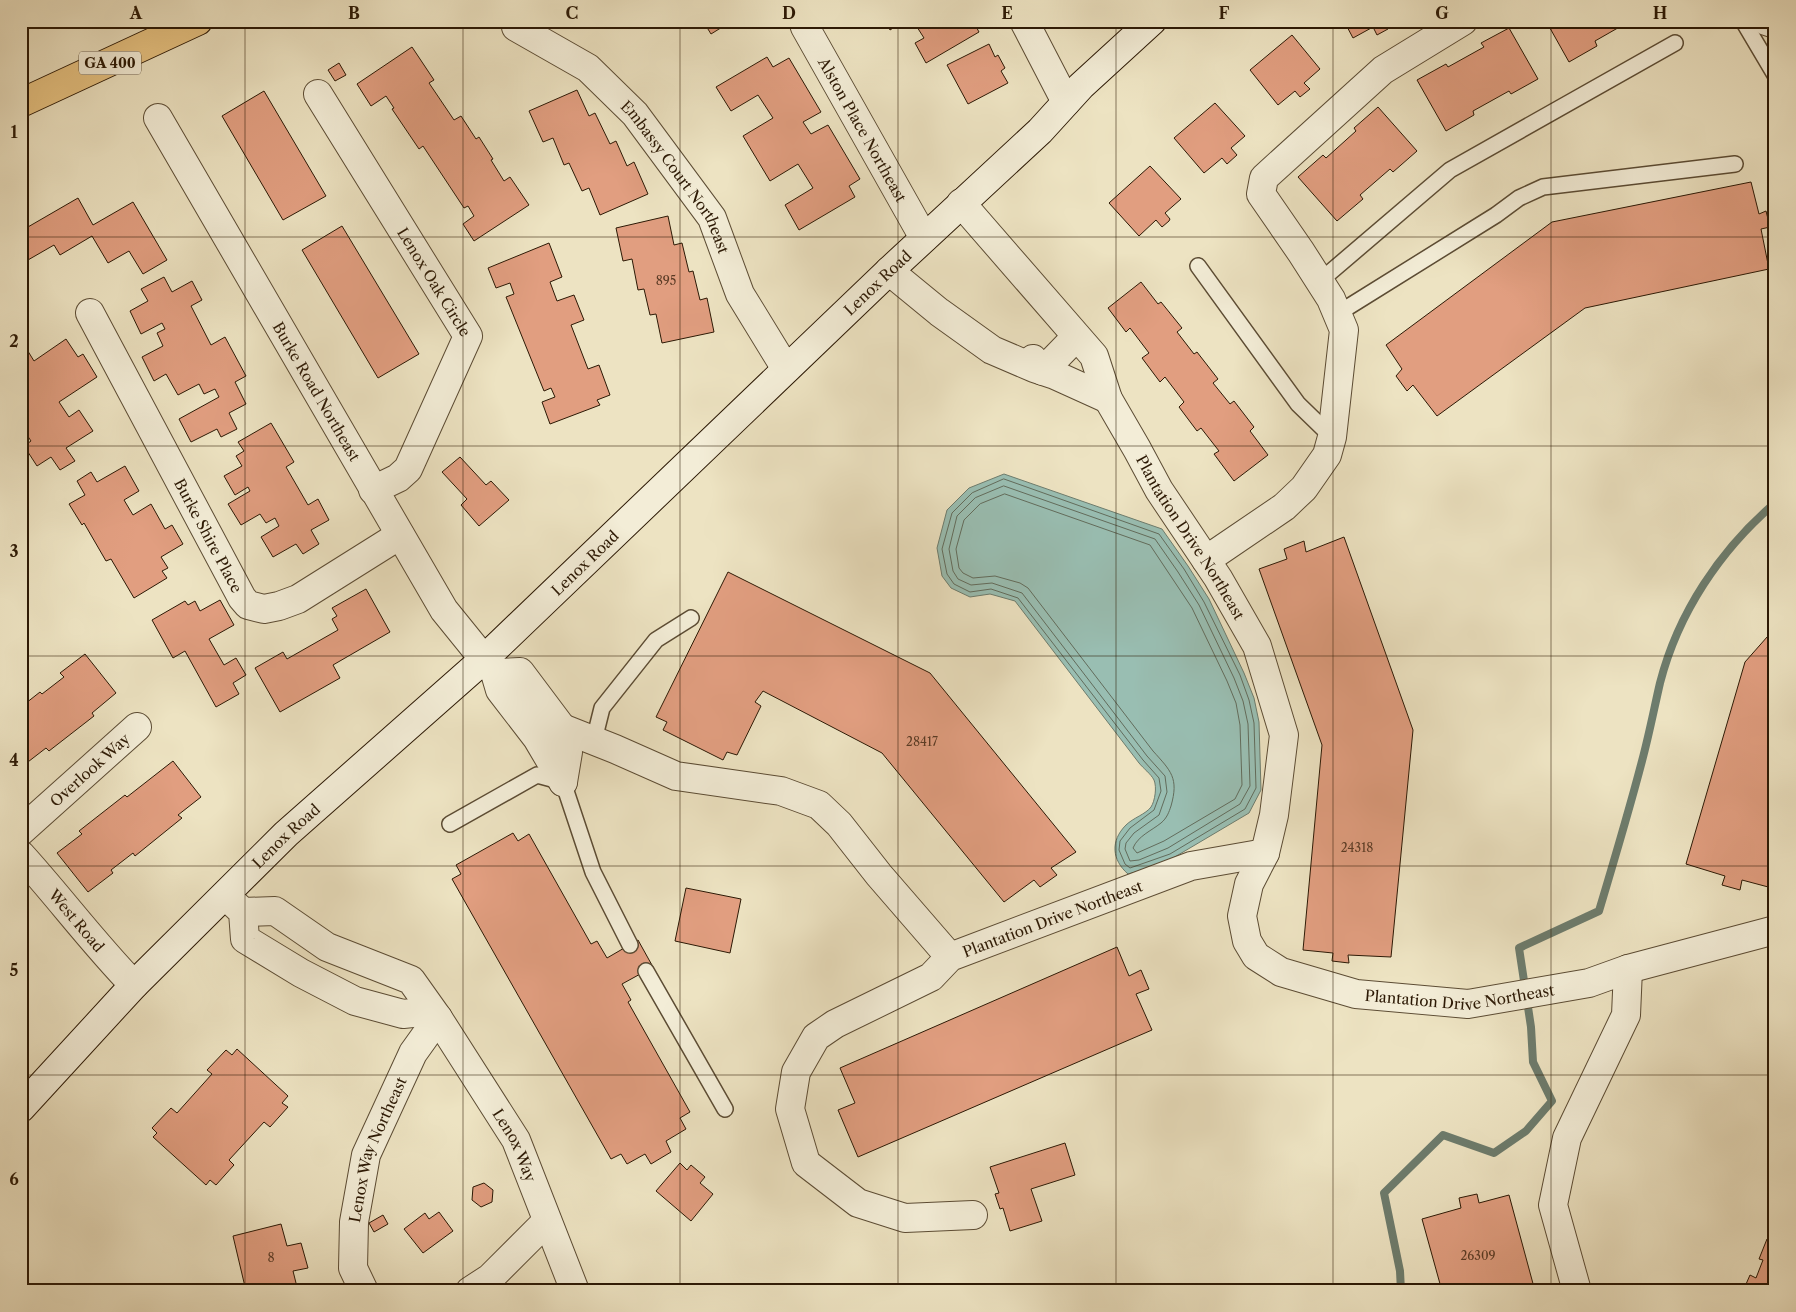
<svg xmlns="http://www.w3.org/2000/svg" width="1796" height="1312" font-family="'Libre Caslon Text',serif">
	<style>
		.water { fill: #99beb2; stroke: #6d7c6d }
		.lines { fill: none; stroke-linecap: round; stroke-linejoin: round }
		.shore { stroke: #626c5c; stroke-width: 1 }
		.stream { stroke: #6d7c6d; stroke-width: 8 }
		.building { fill: #e19e80; stroke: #2c1905 }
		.lane-casing { stroke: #5c4c34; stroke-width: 18 }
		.street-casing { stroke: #5c4c34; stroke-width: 30 }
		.secondary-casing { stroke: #2c1905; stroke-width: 30 }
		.highway-casing { stroke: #2c1905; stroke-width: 30 }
		.lane { stroke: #f3edd7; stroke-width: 15 }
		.street { stroke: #f3edd7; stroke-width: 28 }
		.secondary { stroke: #f3edd7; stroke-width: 28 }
		.highway { stroke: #e6c281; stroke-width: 28 }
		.grid { fill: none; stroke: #2c1905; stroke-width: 1; stroke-opacity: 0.55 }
		.labels { text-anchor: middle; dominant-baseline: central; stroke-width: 5; stroke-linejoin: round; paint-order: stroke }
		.number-label { font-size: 12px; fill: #593a24 }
		.shield { fill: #f3edd7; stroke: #685944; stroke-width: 1 }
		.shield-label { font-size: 14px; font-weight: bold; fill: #2c1905 }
		.street-label { font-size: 15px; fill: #2c1905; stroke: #f3edd7 }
		.neatline { fill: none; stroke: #2c1905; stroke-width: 2 }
		.grid-label { font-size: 16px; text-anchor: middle; font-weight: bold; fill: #2c1905 }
	</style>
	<rect width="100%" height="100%" fill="#ede3c2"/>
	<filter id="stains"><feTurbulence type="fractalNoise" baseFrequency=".004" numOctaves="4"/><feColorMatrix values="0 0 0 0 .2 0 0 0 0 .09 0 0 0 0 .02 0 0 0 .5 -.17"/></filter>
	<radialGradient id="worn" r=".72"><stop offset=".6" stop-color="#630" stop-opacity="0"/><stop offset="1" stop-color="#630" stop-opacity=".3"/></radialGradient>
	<path class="water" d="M1004,474L1162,529L1188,566L1209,599L1244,673L1254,698L1259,722L1261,790L1249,813L1173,858L1143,870L1128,874C1112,860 1110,841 1126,825C1133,818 1146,814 1151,807C1155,801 1157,787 1154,780C1151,774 1143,768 1139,763L1015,601L990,594L970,597L951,588L942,576L937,548L947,510L969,488Z"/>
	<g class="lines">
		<path class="shore" d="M1004,479L1159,534L1184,569L1204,602L1240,675L1249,700L1254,723L1256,788L1245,809L1170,854L1130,868L1125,864L1119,850L1120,841L1130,828L1154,810L1161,791L1159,778L1143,760L1018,598L991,589L970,592L954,584L947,574L942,549L952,513L972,493Z
			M1004,486L1155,539L1178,572L1199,605L1234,678L1243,701L1248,724L1250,786L1240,804L1168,848L1139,860L1130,861L1125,849L1126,843L1134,833L1159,815L1167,792L1165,776L1147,756L1022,593L992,583L971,585L958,579L953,571L949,549L957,516L975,498Z
			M1005,494L1150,545L1192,608L1227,681L1236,703L1240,725L1242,785L1235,799L1164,841L1137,853L1133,848C1138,836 1151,831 1161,823C1167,818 1169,812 1171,806C1179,778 1171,771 1153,751L1028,588L1020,583L995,576L973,578L963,573L959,568L956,549L964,520L980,504Z"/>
		<path class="stream" d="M1401,1291L1400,1271L1384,1193L1443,1135L1494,1153L1526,1131L1552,1101L1533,1062L1531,1027L1519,948L1599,911C1614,861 1629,811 1642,761C1649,735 1654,709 1660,683C1678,613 1720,550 1775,503"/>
	</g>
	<path class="building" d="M703,21H732L711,34Z
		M885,21H904L890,30Z
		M926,21H973L979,32L926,63L915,43L924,38L917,27Z
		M1344,21H1384L1388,29L1377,35L1373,27L1353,38Z
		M1546,21H1630L1595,41L1597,46L1569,62Z
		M1509,28L1538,79L1511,94L1509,91L1473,111L1474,115L1446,131L1417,80L1446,64L1448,67L1484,47L1481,43Z
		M1292,35L1320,69L1304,83L1310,89L1300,97L1295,91L1278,105L1250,70Z
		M989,44L995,57L998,55L1005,68L1001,71L1008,83L968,104L947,65Z
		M412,47L434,80L429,83L454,120L461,116L476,139L479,137L493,159L491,160L504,181L510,177L529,205L474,241L463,224L474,216L468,206L464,208L423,146L419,149L392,109L394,108L386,96L371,106L357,84Z
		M767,57L773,67L789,58L821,112L803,122L811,134L828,125L860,179L849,186L855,197L799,230L785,205L813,188L798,164L770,181L743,136L773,118L758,95L731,111L716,87Z
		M339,63L346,75L335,81L328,70Z
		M577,90L589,116L595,113L610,144L616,141L627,166L634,162L648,194L600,215L589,188L582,191L569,163L564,165L553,138L543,142L529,111Z
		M264,91L326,196L283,220L222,116Z
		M1215,103L1245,136L1231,148L1237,155L1227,164L1222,158L1204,173L1174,138Z
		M1378,107L1417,151L1393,172L1390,169L1360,195L1363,199L1337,221L1298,177L1323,155L1326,158L1356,131L1354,128Z
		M1150,166L1181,199L1165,213L1170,219L1169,221L1162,227L1156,220L1139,236L1109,203Z
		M1751,182L1759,214L1766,211L1770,227L1761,229L1769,269L1585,308L1437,416L1413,385L1407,391L1396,376L1402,369L1386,345L1552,222Z
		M78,198L93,225L133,202L167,260L143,274L129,251L108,263L92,236L60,255L54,245L21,264V231Z
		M668,216L674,245L682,243L689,272L693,271L700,300L707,298L714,332L662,343L656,314L650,315L644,289L638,290L632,259L623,261L616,228Z
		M342,226L419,354L378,378L302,250Z
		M549,243L562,277L550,282L557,301L574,295L584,320L571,325L588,369L599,365L610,395L597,400L600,405L550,424L542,402L555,397L551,388L544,391L506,297L514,294L510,283L496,288L488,268Z
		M164,277L172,292L192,281L202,300L191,306L211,345L225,337L246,376L235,382L246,404L229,413L237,429L221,437L217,429L191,442L179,419L219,397L215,389L204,394L199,384L178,395L166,374L154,381L142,357L163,346L157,333L165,329L162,323L141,334L130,311L148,301L141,289Z
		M1141,282L1158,304L1161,302L1182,328L1177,332L1194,354L1197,352L1218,379L1213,383L1230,404L1234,401L1254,427L1250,431L1268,455L1234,481L1214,454L1219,451L1201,428L1197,431L1179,407L1184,402L1165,377L1160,382L1142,358L1149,353L1130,328L1126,332L1108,308Z
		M21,329L28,339L21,343Z
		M66,339L78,357L83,354L97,377L59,402L69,417L79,410L93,431L66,448L75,461L60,470L51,457L37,466L24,446L31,441L21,426V351L26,348L34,361Z
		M271,423L294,462L286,467L308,505L318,499L329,520L311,530L319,544L303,554L296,544L273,557L261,537L279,526L275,518L266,523L260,514L241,525L228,504L250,491L248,487L235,495L224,476L242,466L236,456L244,451L238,442Z
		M460,457L486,485L491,481L509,500L479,526L461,505L467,499L442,472Z
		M125,466L139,491L124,500L133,515L151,504L165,529L172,525L183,544L161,557L168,568L162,571L167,578L134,598L111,559L106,561L84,523L82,525L69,504L85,495L77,481L91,472L97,482Z
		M1344,537L1413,730L1391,957L1348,955L1349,963L1332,961L1333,953L1303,950L1322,745L1259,569L1287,559L1284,549L1304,541L1306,552Z
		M728,572L930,673L1076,852L1051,868L1057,875L1040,887L1034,880L1004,902L882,753L763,691L755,702L761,706L737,755L727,752L723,760L663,730L667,722L656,717Z
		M366,589L390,632L333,665L340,678L280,712L255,668L283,652L287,659L338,630L332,619L337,616L332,608Z
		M220,600L234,625L209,639L224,665L236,658L246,675L233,683L239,694L216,707L185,651L173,658L152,620L185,601L188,605L195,601L200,611Z
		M1775,628V879L1772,888L1742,880L1740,890L1722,885L1725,876L1686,864L1745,662Z
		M85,654L116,693L92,713L94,716L49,751L46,748L24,765L27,769L21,774V707L40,692L42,694L64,677L60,673Z
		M173,761L201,797L178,815L182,818L135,856L133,853L111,870L113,873L88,892L57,853L82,834L79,831L125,795L127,797Z
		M513,833L518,841L529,834L591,944L597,941L607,958L638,940L653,967L622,984L631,1000L628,1002L690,1112L680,1118L686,1129L666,1141L671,1152L651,1164L645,1154L627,1164L621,1154L611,1159L452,879L461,874L456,865Z
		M686,888L741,899L730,953L675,941Z
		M1117,947L1129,976L1141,970L1149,989L1136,994L1152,1030L858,1157L838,1110L855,1103L840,1068Z
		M237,1049L288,1096L282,1103L288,1107L270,1127L264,1122L229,1160L234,1165L216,1185L210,1180L206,1185L153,1137L157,1133L152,1128L171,1108L177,1113L212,1074L207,1070L226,1050L232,1055Z
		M1065,1143L1075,1175L1031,1189L1042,1221L1010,1231L1003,1208L1000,1209L995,1194L999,1193L990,1167Z
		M680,1163L687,1170L691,1165L705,1177L700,1183L713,1194L691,1221L656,1191Z
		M484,1183L493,1190L492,1202L481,1207L472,1200L473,1187Z
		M1477,1194L1479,1203L1509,1195L1535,1291H1442L1422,1219L1461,1208L1459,1198Z
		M439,1212L453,1231L423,1253L404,1229L425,1213L429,1219Z
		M383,1215L388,1224L374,1232L369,1223Z
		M281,1224L287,1246L301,1243L308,1268L293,1271L298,1291H246L233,1236Z
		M1767,1239L1775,1242V1291H1743L1750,1275L1756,1278L1763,1260L1759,1259Z
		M314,1287V1291H299Z"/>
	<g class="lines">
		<defs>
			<path id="lane" d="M1743,21L1775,75
				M1198,266L1298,404L1332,437
				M1320,281L1450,170L1675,43
				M1337,314L1496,215L1519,198L1543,187L1735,164
				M594,740L602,708L656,640L691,618
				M450,824L537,775L563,782L593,872L630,945
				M646,971L725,1109"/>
			<g id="street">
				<path id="s1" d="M803,21L805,27L924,238"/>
				<path d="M1024,21L1066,102"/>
				<path d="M1766,21L1775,24"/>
				<path id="s2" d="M516,27L588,68L635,114L712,218L740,294L786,369"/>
				<path id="s3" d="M318,94L468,336L408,469L398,478L373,490"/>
				<path id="s4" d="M158,118L444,610L495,673L500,690L537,738L563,782"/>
				<path id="s5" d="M961,203L1094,356L1108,399L1137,449L1159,490L1218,578L1257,646L1284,735L1274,815L1265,853L1249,884L1242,916L1247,941L1256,956L1281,972L1356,994L1468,1004L1589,983L1628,969L1775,930"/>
				<path d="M889,271L939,312L992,350L1034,368L1055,375L1108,399"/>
				<path id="s6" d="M90,313L242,598L248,605L264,609L279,606L298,599L400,535"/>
				<path d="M1033,359L1043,371L1076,337"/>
				<path d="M1206,560L1284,507L1304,488L1327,455L1332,437L1344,330L1331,299L1301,252L1261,194L1264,178L1383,70L1463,21"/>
				<path d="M495,673L520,672L562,728L568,752L563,782"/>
				<path d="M562,728L615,749L676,776L781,791L819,805L839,824L879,875L950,957"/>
				<path id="s7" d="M21,831L137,727"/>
				<path id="s8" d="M21,855C60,898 94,944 134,985"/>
				<path d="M229,899L243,912L245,939L301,973L355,1001L403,1014L432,1011"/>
				<path id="s9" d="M243,912L275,911L327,947L411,980L438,1018L516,1140L575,1291"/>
				<path id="s10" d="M973,1215L905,1218L858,1203L806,1163L790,1109L796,1072L816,1037L835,1024L931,977L950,957L1191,866L1265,853"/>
				<path id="s11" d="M364,1291L353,1268L354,1222L366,1155L413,1053L438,1018"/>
				<path d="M470,1291L490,1278L547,1221"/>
				<path d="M1577,1291L1553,1205L1567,1138L1626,1015L1628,969"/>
			</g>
			<g id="secondary">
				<path id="s12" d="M21,1108L134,985L286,834L483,660L889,271L1040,131L1081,86L1152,21"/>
			</g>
			<path id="highway" d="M21,103L198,21"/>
		</defs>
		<use href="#lane" class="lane-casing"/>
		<use href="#street" class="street-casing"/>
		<use href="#secondary" class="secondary-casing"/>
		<use href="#highway" class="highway-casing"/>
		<use href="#lane" class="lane"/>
		<use href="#street" class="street"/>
		<use href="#secondary" class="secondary"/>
		<use href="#highway" class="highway"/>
	</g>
	<path class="grid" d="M245,21V1291M463,21V1291M680,21V1291M898,21V1291M1116,21V1291M1333,21V1291M1551,21V1291M21,237H1775M21,446H1775M21,656H1775M21,866H1775M21,1075H1775"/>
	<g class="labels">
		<g class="number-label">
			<text x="666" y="280">895</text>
			<text x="922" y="741">28417</text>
			<text x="1357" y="847">24318</text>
			<text x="1478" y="1255">26309</text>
			<text x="271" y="1257">8</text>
		</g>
		<rect class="shield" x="79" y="51.5" width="62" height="23" rx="4"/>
		<g class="shield-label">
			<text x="110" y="63">GA 400</text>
		</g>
		<g class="street-label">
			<text stroke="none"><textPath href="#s1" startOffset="124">Alston Place Northeast</textPath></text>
			<text stroke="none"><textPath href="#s2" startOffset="224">Embassy Court Northeast</textPath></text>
			<text stroke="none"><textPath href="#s3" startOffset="221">Lenox Oak Circle</textPath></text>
			<text stroke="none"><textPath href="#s12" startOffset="1190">Lenox Road</textPath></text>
			<text stroke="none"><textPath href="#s4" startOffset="316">Burke Road Northeast</textPath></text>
			<text stroke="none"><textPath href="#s6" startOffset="252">Burke Shire Place</textPath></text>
			<text stroke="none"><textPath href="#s5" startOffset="409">Plantation Drive Northeast</textPath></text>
			<text stroke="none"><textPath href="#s12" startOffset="785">Lenox Road</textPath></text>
			<text stroke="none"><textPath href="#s7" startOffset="92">Overlook Way</textPath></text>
			<text stroke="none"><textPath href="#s12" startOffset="380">Lenox Road</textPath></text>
			<text stroke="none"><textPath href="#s10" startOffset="584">Plantation Drive Northeast</textPath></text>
			<text stroke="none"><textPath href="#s8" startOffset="86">West Road</textPath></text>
			<text stroke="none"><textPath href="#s5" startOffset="1072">Plantation Drive Northeast</textPath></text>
			<text stroke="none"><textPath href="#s9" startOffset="381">Lenox Way</textPath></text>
			<text stroke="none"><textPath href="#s11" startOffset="148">Lenox Way Northeast</textPath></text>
		</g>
	</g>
	<rect width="1796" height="1312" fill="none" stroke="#ede3c2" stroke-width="55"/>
	<rect x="28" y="28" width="1740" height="1256" class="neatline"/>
	<g class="grid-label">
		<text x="136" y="19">A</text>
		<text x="354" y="19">B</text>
		<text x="572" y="19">C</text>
		<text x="789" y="19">D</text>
		<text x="1007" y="19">E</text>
		<text x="1224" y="19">F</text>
		<text x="1442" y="19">G</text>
		<text x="1660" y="19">H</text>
		<text x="14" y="138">1</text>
		<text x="14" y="347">2</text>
		<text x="14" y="557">3</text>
		<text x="14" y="766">4</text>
		<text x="14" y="976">5</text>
		<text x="14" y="1185">6</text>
	</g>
	<rect width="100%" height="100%" filter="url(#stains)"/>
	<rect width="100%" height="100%" fill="url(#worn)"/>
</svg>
